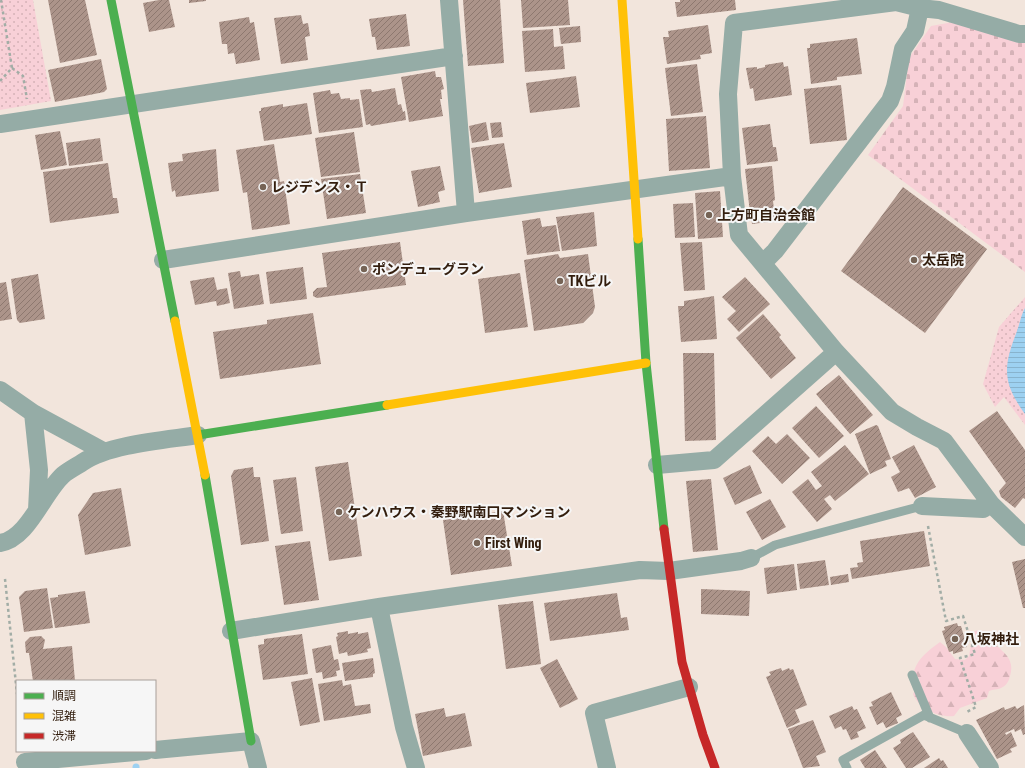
<svg xmlns="http://www.w3.org/2000/svg" width="1025" height="768" font-family="'Roboto Condensed','Noto Sans JP',sans-serif">
	<style>
		.green { fill: url(#green-dots) }
		.forest { fill: url(#forest-firs) }
		.cemetery { fill: url(#cemetery-stones) }
		.water { fill: url(#water-rules) }
		.lines { fill: none; stroke-linecap: round; stroke-linejoin: round }
		.stream { stroke: #9dd1f1; stroke-width: 7 }
		.building { fill: url(#building-hatch) }
		.path { stroke: #a2ada6; stroke-width: 2.5; stroke-dasharray: 3 3; stroke-linecap: butt }
		.lane { stroke: #95aca6; stroke-width: 9 }
		.street { stroke: #95aca6; stroke-width: 18 }
		.fast { stroke: #4caf50; stroke-width: 9 }
		.slow { stroke: #ffc107; stroke-width: 9 }
		.jam { stroke: #c62828; stroke-width: 9 }
		.poi-dot { fill: #756355; stroke: #f6f6f6; stroke-width: 1.5 }
		.labels { text-anchor: middle; dominant-baseline: central; stroke-width: 4; stroke-linejoin: round; paint-order: stroke }
		.poi-label { font-size: 14px; font-weight: bold; fill: #321d0d; stroke: #f6f6f6; text-anchor: start }
	</style>
	<defs>
		<pattern id="green-dots" width="8" height="8" patternUnits="userSpaceOnUse"><rect width="8" height="8" fill="#f8d0d7"/><path d="M2 2h.1M6 6h.1" fill="none" stroke="#d5b2b7" stroke-width="1.8" stroke-linecap="round"/></pattern>
		<pattern id="forest-firs" width="22" height="20" patternUnits="userSpaceOnUse"><rect width="22" height="20" fill="#f8d0d7"/><path d="M5 1l3.5 6h-7zM16 11l3.5 6h-7z" fill="#d5b2b7"/></pattern>
		<pattern id="cemetery-stones" width="16" height="16" patternUnits="userSpaceOnUse"><rect width="16" height="16" fill="#f8d0d7"/><path d="M2 7V4a2 2 0 0 1 4 0v3zM10 15v-3a2 2 0 0 1 4 0v3z" fill="#d5b2b7"/></pattern>
		<pattern id="water-rules" width="6" height="5" patternUnits="userSpaceOnUse"><rect width="6" height="5" fill="#9dd1f1"/><path d="M0 2.5h6" fill="none" stroke="#88b3cd"/></pattern>
		<pattern id="building-hatch" width="6" height="6" patternUnits="userSpaceOnUse"><rect width="6" height="6" fill="#ac948a"/><path d="M-1 1l2-2M0 6l6-6M5 7l2-2" fill="none" stroke="#8d786f"/></pattern>
	</defs>
	<rect width="100%" height="100%" fill="#f2e5dc"/>
	<path class="green" d="M0,0H33L51,101L0,110Z
		M1025,297V425L1004,397L995,407L983,384L999,327Z"/>
	<path class="forest" d="M978,630L985,631C990,647 1018,653 1010,676C1009,681 1006,686 1001,688C998,690 993,689 989,691L987,698L960,708L954,716C939,718 918,708 913,694L920,681L914,671C919,657 928,651 940,642L946,647L955,659L965,660L969,656L973,632Z"/>
	<path class="cemetery" d="M953,22L1025,43V272L868,155L903,106L909,58L931,26Z"/>
	<path class="water" d="M1025,308V414C1002,382 1003,367 1017,331C1020,323 1021,315 1025,308Z"/>
	<g class="lines">
		<path class="stream" d="M136,768V767"/>
	</g>
	<path class="building" d="M48,0H85L97,55L60,63Z
		M159,0H169L175,27L149,32L143,3Z
		M189,0H206V1L189,3Z
		M463,0H500L504,63L468,66Z
		M521,0H568L570,25L523,28Z
		M680,0H735L736,10L677,17L675,2H680Z
		M406,14L410,46L377,50L375,37H372L369,19Z
		M301,15L303,24L308,23L310,36L305,37L308,60L281,64L274,18Z
		M249,17L250,23L254,22L260,60L236,64L234,53L228,54L227,44H222L219,22Z
		M708,25L712,53L700,55L701,59L667,64L663,37H669L668,31Z
		M580,26L581,42L561,44L559,28Z
		M553,29L554,47L563,46L565,69L525,72L522,31Z
		M857,38L862,74L837,77V80L811,84L807,48H810V44Z
		M101,59L107,89L104,92L55,102L48,70Z
		M783,62L784,67L788,66L792,95L755,101L753,88L750,89L746,68L757,67V69L765,67V65Z
		M697,64L703,112L671,116L665,68Z
		M435,71L436,77H441L444,89L441,90L442,99H440L443,116L409,122L401,77Z
		M576,76L580,107L530,113L526,83Z
		M841,85L847,140L810,144L804,89Z
		M395,88L398,105L401,104L403,112L405,111L406,120L371,126L370,124L366,125L360,90L371,89L372,92Z
		M330,90L331,94L339,93L341,99L350,98V100L359,99L363,127L319,133L313,93Z
		M307,103L312,134L264,141L259,111H261V108L283,104V107Z
		M706,116L710,168L669,171L666,119Z
		M486,122L489,140L472,143L469,126Z
		M501,122L503,137L492,138L490,123Z
		M770,124L773,147H776L778,161L747,165L742,128Z
		M60,131L67,165L41,170L35,135Z
		M354,132L360,172L321,177L315,138Z
		M100,138L103,161L69,166L66,143Z
		M504,143L512,187L479,193L471,148Z
		M274,144L280,182L284,181L290,224L252,230L247,192L243,193L236,150Z
		M216,149L219,191L176,197L175,190L172,192L168,163L183,161L182,154Z
		M108,163L113,198H117L119,213L50,223L43,172Z
		M440,166L445,190L438,192L440,202L418,207L411,171Z
		M772,166L775,200L773,201L774,210L750,213L745,169Z
		M360,174L366,213L327,219L321,179Z
		M903,187L987,249L925,333L841,271Z
		M720,191L723,237L698,239L695,193Z
		M693,203L695,237L675,238L673,204Z
		M594,212L597,246L562,251L556,217Z
		M776,213L777,221L752,224L751,216Z
		M540,218L542,227L556,225L560,251L527,255L522,221Z
		M400,242L406,285L317,298L313,296V292L317,288L327,287L322,253Z
		M702,242L705,290L684,291L680,243Z
		M558,254L560,258L588,254L595,307L593,313L583,323L534,331L524,260Z
		M303,267L307,299L270,304L266,272Z
		M240,271L241,277L259,274L264,304L234,309L228,273Z
		M520,273L528,327L485,333L478,279Z
		M38,274L45,319L20,323L17,320L11,279Z
		M214,277L217,290L227,288L230,303L217,306L216,301L195,305L190,281Z
		M745,277L770,304L739,332L727,319L736,311L722,297Z
		M6,282L12,319L0,321V283Z
		M714,296L717,339L681,342L678,306H684V301Z
		M313,313L321,364L220,379L213,332L267,324V320Z
		M763,314L781,335L779,337L796,358L771,379L736,338Z
		M683,353H714L716,440L685,441Z
		M839,375L873,415L850,434L816,394Z
		M816,406L844,436L819,458L792,428Z
		M997,411L1025,450V499L1023,498L1015,508L1001,497L999,491L1006,483L969,431Z
		M876,425L878,426L891,459L885,461L887,466L870,474L855,434Z
		M787,434L810,458L782,484L752,451L768,436L776,444Z
		M845,445L869,474L835,501L830,495L824,499L832,509L817,522L792,492L808,479L816,490L822,486L811,472Z
		M914,445L936,487L915,498L909,488L898,492L891,477L900,472L892,457Z
		M348,462L362,556L329,561L315,467Z
		M750,465L762,493L735,505L723,478Z
		M253,467L254,477H260L269,541L241,545L231,476L234,470Z
		M296,477L303,531L281,534L273,480Z
		M711,479L718,550L693,552L686,481Z
		M121,488L131,546L85,555L78,515L93,493Z
		M770,499L786,527L762,540L746,512Z
		M503,511L512,566L451,575L443,520Z
		M924,531L930,566L852,579L850,568L858,567L857,563L863,562L860,541Z
		M310,541L319,600L284,605L275,546Z
		M1025,559V608H1023L1012,562Z
		M825,560L829,585L800,589L797,564Z
		M794,564L797,590L767,594L764,568Z
		M848,574L849,582L831,585L830,577Z
		M47,588L53,628L24,632L19,597L25,591Z
		M701,589L750,591L749,616L701,614Z
		M85,591L90,623L55,628L50,598L58,597V595Z
		M617,593L621,618L627,617L629,630L550,641L544,603Z
		M533,601L541,664L506,669L498,605Z
		M957,623L958,626H961L967,647L962,648L963,651L953,654V651L949,652L942,631L945,630L944,627Z
		M348,631V634L358,632V634L368,632L371,648L367,649L368,652L348,656L347,652L339,654L336,637L338,636L337,633Z
		M302,634L308,674L263,680L258,645L264,644V639Z
		M41,636L45,640L43,649L72,646L75,681H33L29,653H26L25,642L30,637Z
		M331,645L334,660L338,659L340,670L336,671L337,676L323,679L322,672L316,673L312,649Z
		M373,658L375,673L373,674V677L345,681L342,663Z
		M557,659L578,699L560,708L540,668Z
		M781,668L782,671L789,668L790,670L793,669L807,705L795,710L800,722L787,728L766,677L771,675L769,672Z
		M312,678L320,722L300,726L291,682Z
		M342,680L343,686L351,684L355,706L370,704L371,713L324,721L318,684Z
		M891,692L902,715L896,718L898,723L886,728L883,722L877,725L869,707L873,706L871,702Z
		M1024,705L1025,734L1023,735L1021,729L1015,732L1014,729L1005,733L1006,735L1011,732L1017,746L1010,749L1012,752L997,759L976,720L1004,707L1005,710L1015,706L1017,709Z
		M852,706L854,710L857,709L866,728L857,732L859,737L851,740L846,729L843,730L841,726L835,729L829,716Z
		M444,708L446,717L465,713L472,746L423,756L415,714Z
		M813,720L826,752L816,756L820,766L803,768L788,729Z
		M913,732L930,757L912,768H906L893,748L901,743L900,740Z
		M875,750L887,768H865L860,760Z
		M939,758L941,761L943,760L948,768H924Z"/>
	<g class="lines">
		<path class="path" d="M12,68L23,76L27,99
			M0,81L12,68L1,0
			M928,526L946,621L963,616L975,654L960,658L976,707L965,713
			M5,579L17,694"/>
		<path class="lane" d="M751,558L775,545L922,506
			M912,675L930,718
			M847,768L843,760L924,715L967,733"/>
		<path class="street" d="M449,0L466,213
			M1025,34H1019L939,10L920,8L896,2L734,23L728,94L732,176L739,235L836,352L892,412L917,427L944,441L991,504L1025,537
			M0,124L454,56
			M163,260L466,213L732,176
			M763,263L775,251L890,101L895,87L903,49L915,31L920,8
			M0,390L33,413L103,451
			M33,413L39,470L37,510
			M657,465L714,460L836,352
			M922,506L983,509L991,504
			M0,543C28,539 43,493 63,475C69,470 77,466 83,462C110,444 166,440 198,435
			M379,607L404,727L416,768
			M231,631L379,607L640,570L669,571L741,561L751,558
			M967,733L990,768
			M155,750L251,741L258,768
			M25,762L146,751
			M607,768L594,713L689,687"/>
		<path class="fast" d="M111,0L175,321
			M638,239L646,363L664,529
			M198,435L387,405
			M205,475L251,741"/>
		<path class="slow" d="M622,0L638,239
			M175,321L205,475
			M387,405L646,363"/>
		<path class="jam" d="M664,529L682,662L703,735L715,768"/>
	</g>
	<g class="poi-dot">
		<circle cx="263" cy="187" r="4"/>
		<circle cx="709" cy="215" r="4"/>
		<circle cx="914" cy="260" r="4"/>
		<circle cx="364" cy="269" r="4"/>
		<circle cx="560" cy="281" r="4"/>
		<circle cx="339" cy="512" r="4"/>
		<circle cx="477" cy="543" r="4"/>
		<circle cx="955" cy="639" r="4"/>
	</g>
	<g class="labels">
		<g class="poi-label">
			<text x="271" y="187">レジデンス・Ｔ</text>
			<text x="717" y="215">上方町自治会館</text>
			<text x="922" y="260">太岳院</text>
			<text x="372" y="269">ポンデューグラン</text>
			<text x="568" y="281">TKビル</text>
			<text x="347" y="512">ケンハウス・秦野駅南口マンション</text>
			<text x="485" y="543">First Wing</text>
			<text x="963" y="639">八坂神社</text>
		</g>
	</g>
	<rect x="16" y="680" width="140" height="72" fill="#f6f6f6" stroke="#a89f99"/>
	<rect x="24" y="693" width="20" height="6" fill="#4caf50" stroke="#a89f99"/>
	<text x="52" y="700" font-size="12" fill="#321d0d">順調</text>
	<rect x="24" y="713" width="20" height="6" fill="#ffc107" stroke="#a89f99"/>
	<text x="52" y="720" font-size="12" fill="#321d0d">混雑</text>
	<rect x="24" y="733" width="20" height="6" fill="#c62828" stroke="#a89f99"/>
	<text x="52" y="740" font-size="12" fill="#321d0d">渋滞</text>
</svg>
